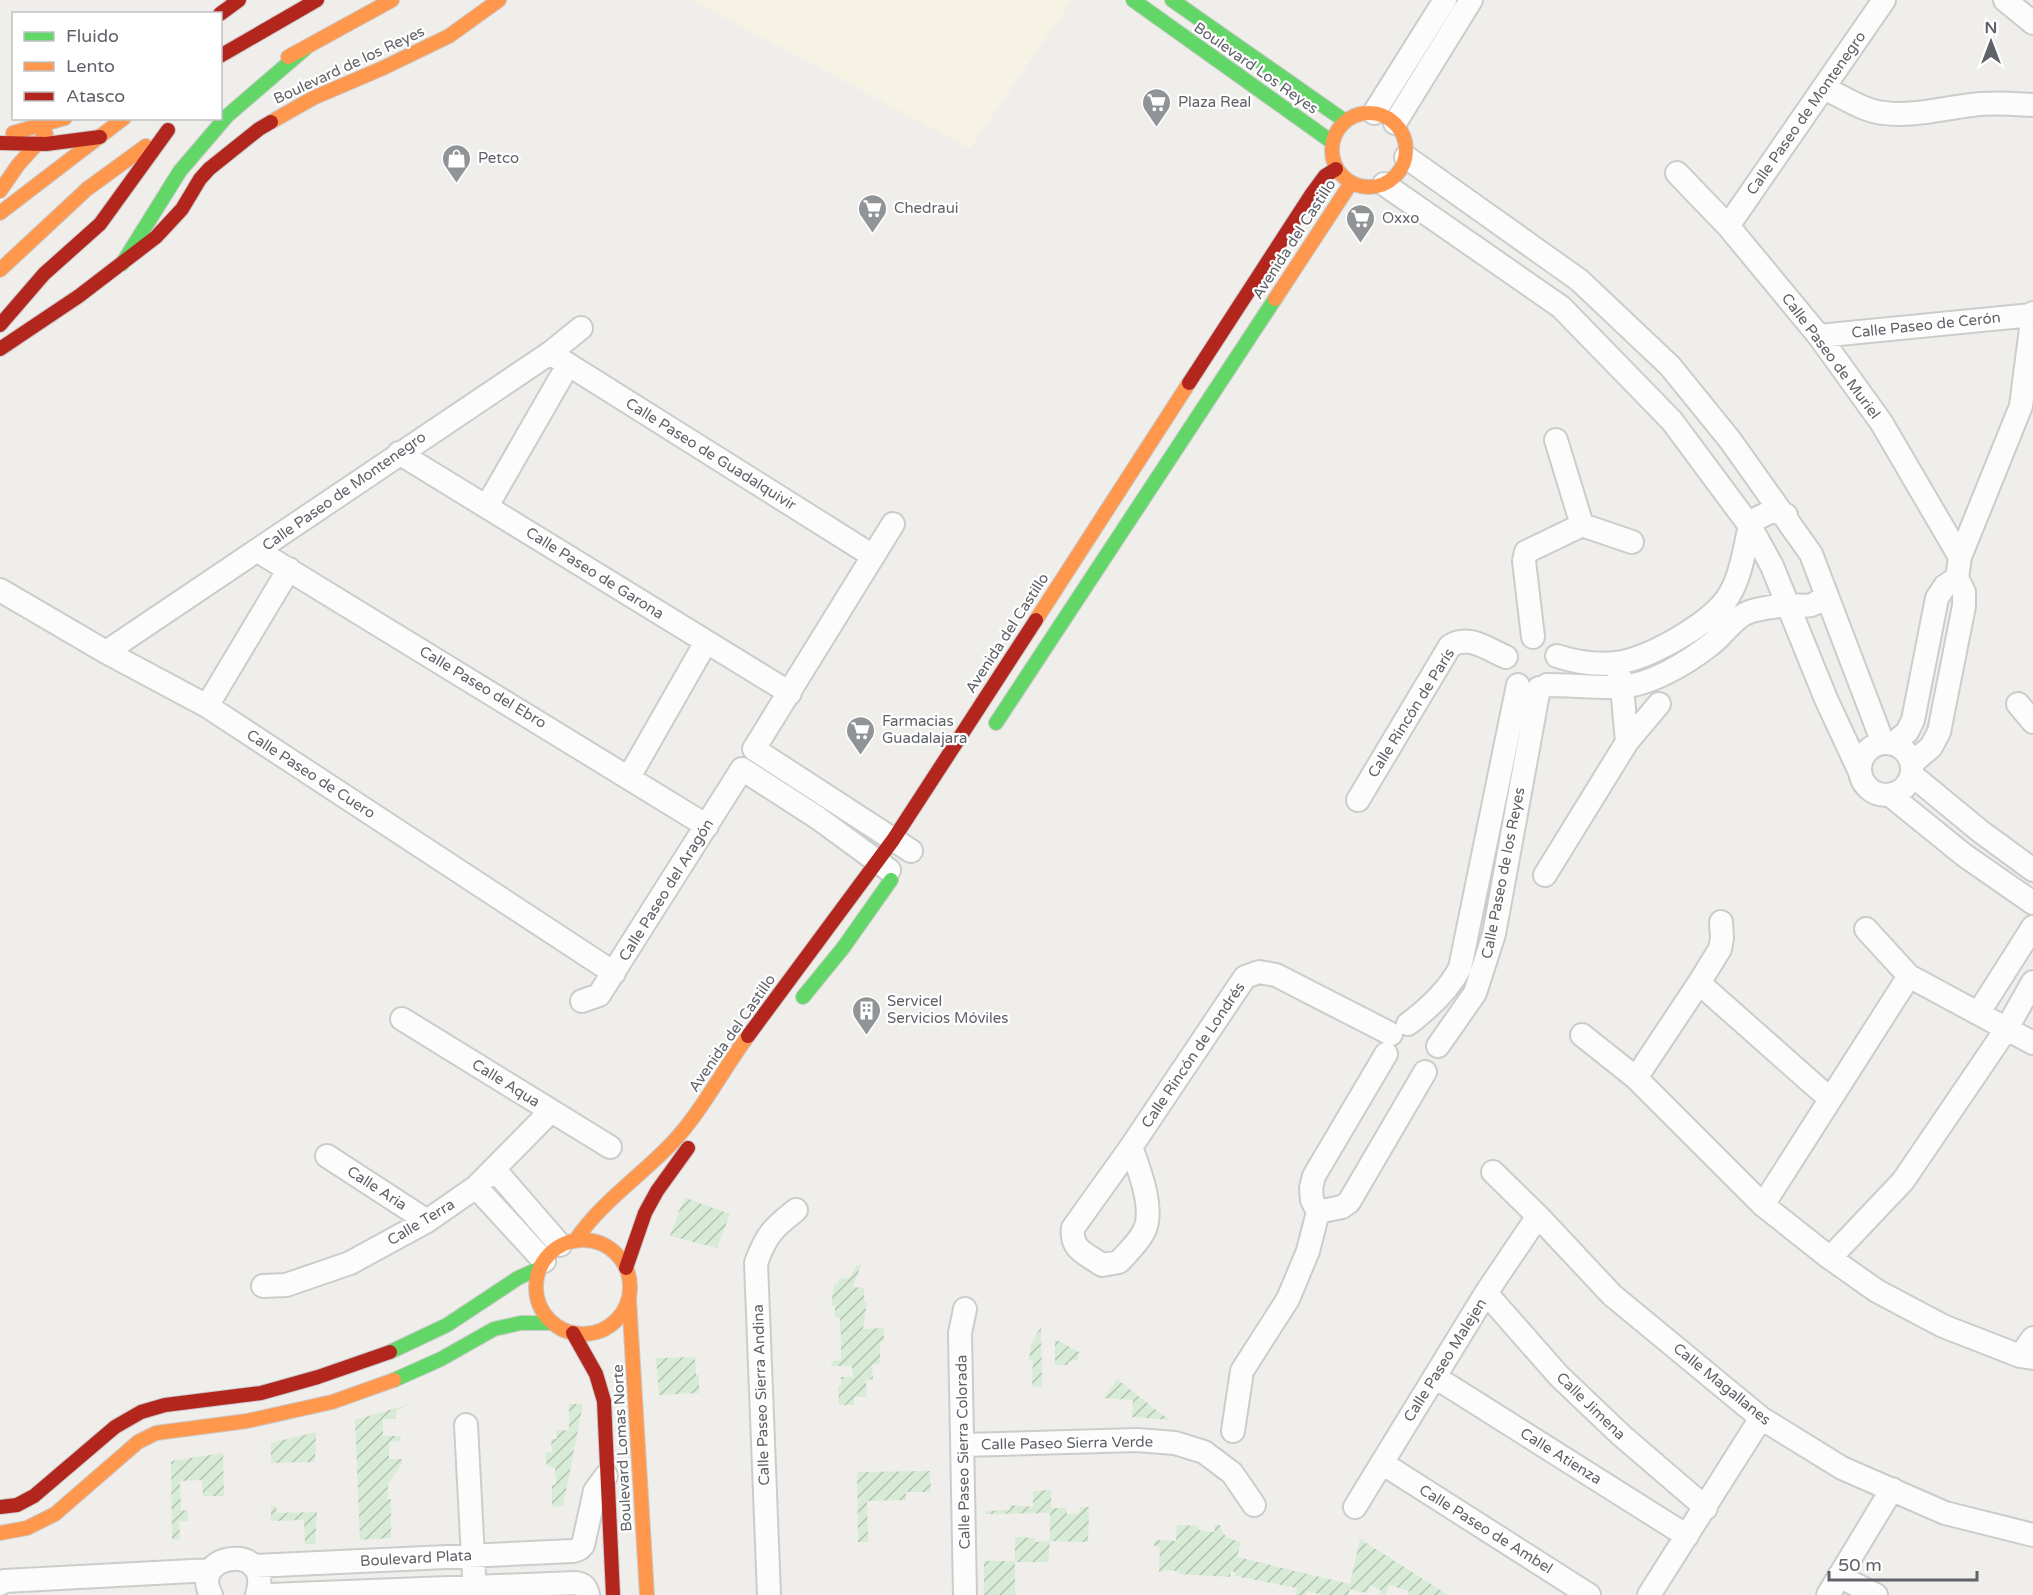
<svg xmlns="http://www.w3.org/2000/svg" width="2033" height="1595" font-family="'Varela Round',sans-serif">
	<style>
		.commercial { fill: #f7f3e4 }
		.garden { fill: url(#garden-furrows) }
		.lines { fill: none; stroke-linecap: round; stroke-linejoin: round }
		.street-casing { stroke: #cbcccc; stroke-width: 26 }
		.fast-casing { stroke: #cacacb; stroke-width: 16 }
		.slow-casing { stroke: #cacacb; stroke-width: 16 }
		.jam-casing { stroke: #cacacb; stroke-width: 16 }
		.street { stroke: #fdfcfc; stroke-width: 22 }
		.fast { stroke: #63d668; stroke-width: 14 }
		.slow { stroke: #ff974d; stroke-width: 14 }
		.jam { stroke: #b3261e; stroke-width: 14 }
		.labels { text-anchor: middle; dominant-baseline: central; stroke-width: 4.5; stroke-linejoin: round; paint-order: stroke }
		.street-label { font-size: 15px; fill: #5f6368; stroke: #fff }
		.poi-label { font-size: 15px; fill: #5f6368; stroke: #fff; text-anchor: start }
	</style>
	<defs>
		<pattern id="garden-furrows" width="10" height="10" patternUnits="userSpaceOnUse" patternTransform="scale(1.5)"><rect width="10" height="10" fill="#d8ebd6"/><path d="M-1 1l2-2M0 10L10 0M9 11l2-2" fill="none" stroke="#b2c2b1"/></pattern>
	</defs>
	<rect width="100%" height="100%" fill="#efeeea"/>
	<path class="commercial" d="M692,0H1072L970,148Z"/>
	<path class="garden" d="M686,1198L730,1214L717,1248L670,1236L681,1206Z
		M857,1265H861L853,1287L864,1288V1301L867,1302L863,1329L884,1328V1341L880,1342V1363L872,1365L873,1379L866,1380L867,1397H854V1405H839L838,1386H841V1377H853L852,1366H831L832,1361L841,1360V1333H840V1318L835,1317V1306H831L834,1285H837L839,1279L850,1277Z
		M1041,1327L1042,1387L1032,1386L1033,1360H1029L1031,1344Z
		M1055,1339L1079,1352L1078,1360L1069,1361L1068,1365H1055Z
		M695,1357L696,1375H699V1393L659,1395L656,1358Z
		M1117,1379L1169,1420L1132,1417L1133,1400L1104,1398Z
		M410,1404L396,1411V1419H383V1436H401L400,1441L389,1442V1459H402V1463L390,1482H388V1499H391V1538L360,1540L355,1420Z
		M569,1404H582V1409L563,1506L552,1507V1485L556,1484L555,1468L547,1466L545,1453L552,1452L551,1439H557L556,1431L569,1430Z
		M316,1432L315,1462L271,1463V1443Z
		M223,1453L224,1496H203L202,1480L180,1481L181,1510L188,1511V1521H179L180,1540L172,1539L171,1461Z
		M930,1471L931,1492H906V1500L867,1501L868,1542H858L857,1472Z
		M1051,1490V1508H1066L1067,1514H1079L1080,1507H1089L1088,1542L1050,1541L1048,1562H1015V1595H984V1561H1015V1537L1035,1538V1542L1050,1541V1513L986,1514V1511L1010,1510V1505L1033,1507V1491Z
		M271,1506L276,1507L277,1513L317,1512L315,1544H305L304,1520L271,1521Z
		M1177,1525L1199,1526V1530L1214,1532L1215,1525H1220C1221,1536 1231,1540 1241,1542L1237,1557L1350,1584L1360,1539L1448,1595H1408L1409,1591L1389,1585L1385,1595H1380L1381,1590L1370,1585L1367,1593L1350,1589L1348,1595H1324L1307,1591L1305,1595H1296L1297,1588L1235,1576V1572L1231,1571L1230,1577L1179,1574V1571L1164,1570L1163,1572H1159L1160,1547L1154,1546L1155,1540L1176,1541Z"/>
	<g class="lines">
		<defs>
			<path id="street" d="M2005,0L2033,23
				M1824,88C1843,97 1863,111 1884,113C1912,117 1944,108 1972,105C1993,102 2013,104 2033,105
				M1374,113L1445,0
				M1395,123L1471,0
				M1406,157L1579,280L1670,366L1730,440L1811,554L1883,743
				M1677,173L1728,226L1819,336L1881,422L1960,557
				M1384,184L1561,307L1672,421L1750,526L1772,566L1826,699L1860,772
				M1728,226L1884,0
				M1819,336L2032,315
				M550,353L873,556
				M1556,440L1582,525
				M399,453L790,693
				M487,506L568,365
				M893,524L754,749L911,851
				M258,551L707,826
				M0,590L106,652L207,706L614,973
				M1533,637L1524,561L1526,552L1582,525L1632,542
				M106,652L550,353L581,328
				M1557,656C1575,662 1596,665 1616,663C1648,659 1706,626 1726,600C1741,579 1744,550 1750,526L1754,520L1772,511L1786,515
				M1619,673L1622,687L1627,742
				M1547,685C1571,685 1596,688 1620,687C1651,685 1687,663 1710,645C1725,634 1734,616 1752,611C1763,608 1778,606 1789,605C1807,605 1811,610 1825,595
				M2018,704L2033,722
				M207,706L289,569
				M1860 769a26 26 0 1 1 52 0a26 26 0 1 1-52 0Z
				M1893,744L1907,732L1913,720L1937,598L1945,586L1957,578
				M1912,763L1931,747L1939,732L1964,606V592L1957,578L1960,557L2021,406L2033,313
				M1912,775L1980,831L2033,870
				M629,777L706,642
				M1890,795L1964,855L2033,903
				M1358,800L1450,646C1469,634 1487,649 1506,657
				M1545,875L1627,742L1659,704
				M1866,929L1909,976L2033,1043
				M1699,983L1830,1099
				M582,1001L599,995L742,769L818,818L889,870
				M1979,1012L2033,927
				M402,1019L610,1147
				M1408,1024C1428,1009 1448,991 1460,968L1518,685
				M1582,1035L1636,1078L1763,1205L1830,1258L1877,1291L1943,1326L2020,1356L2033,1358
				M1438,1046L1475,993L1494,934L1539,688
				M1636,1078L1699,983L1720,949L1722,938L1721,922
				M1131,1147C1139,1169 1156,1212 1143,1233C1137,1244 1127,1253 1119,1262L1102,1265C1087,1254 1070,1250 1073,1228L1131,1147L1245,977L1259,972L1276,975L1391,1034
				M327,1156L427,1221
				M495,1170L560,1245
				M1493,1172L1538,1216L1612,1295L1761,1418L1842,1468L1945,1513L2033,1535
				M476,1187L544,1261
				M1763,1205L1909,976
				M1318,1212L1342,1207L1349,1202L1425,1072
				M1830,1258L1903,1181L2007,1028L2033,982
				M263,1286L286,1285L350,1263L427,1221L476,1187L551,1111
				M1486,1293L1559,1376L1621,1435L1706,1508
				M965,1309L960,1333L965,1595
				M2020,1356L2033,1338
				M1435,1377L1687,1536
				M466,1425L475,1595
				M1233,1431L1242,1371L1288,1299L1308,1251L1318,1212L1312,1200L1311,1188L1314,1176L1386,1054
				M963,1445L1137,1440L1175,1443L1204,1452L1232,1473L1254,1505
				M1382,1463L1589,1595
				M1355,1507L1486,1293L1538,1216
				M253,1566L573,1551L579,1549L583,1545L595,1491L606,1476
				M1839,1576L1876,1595
				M0,1584L4,1581L211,1570
				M211,1595C188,1554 274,1540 257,1595
				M270,1595L575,1583C584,1584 586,1587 588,1595
				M769,1595L756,1263C766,1235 773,1228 796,1210
				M1649,1595L1761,1418
				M1828,1595L1892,1489"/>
			<path id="fast" d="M1133,0L1332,142
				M1172,0L1345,121
				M122,264L180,171L227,116L306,48
				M996,723L1275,299
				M803,997L843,948L891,880
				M390,1352L447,1325L518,1278L540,1268
				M394,1380L441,1359L494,1329L521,1323H553"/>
			<path id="slow" d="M288,57L392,0
				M1332 150a37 37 0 1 1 74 0a37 37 0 1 1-74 0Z
				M271,122L313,98L383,68L449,36L499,0
				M13,133L65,118
				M0,191L18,165L46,134
				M0,213L124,118
				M0,270L87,189L146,146
				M1275,299L1351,183
				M1036,620L1189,383
				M536 1287a47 47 0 1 1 94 0a47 47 0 1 1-94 0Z
				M575,1241C601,1202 641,1176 673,1142C702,1111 722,1071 748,1036
				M629,1299L647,1595
				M0,1533L27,1528L55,1514L138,1442L156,1433L247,1421L332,1402L394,1380"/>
			<path id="jam" d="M220,14L239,0
				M220,56L317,0
				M0,143L46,144L100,137
				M0,325L44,274L100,224L168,130
				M0,349L79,296L156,237L182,209L200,179L209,169L259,129L271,122
				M1189,383L1311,195L1325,176L1336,169
				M748,1036L893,840L1036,620
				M626,1268L645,1213L657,1191L688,1148
				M573,1333L596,1374L604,1401L613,1595
				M0,1507L17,1505L34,1496L115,1427L141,1412L165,1405L261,1393L318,1377L390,1352"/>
		</defs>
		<use href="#street" class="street-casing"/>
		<use href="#fast" class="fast-casing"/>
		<use href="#slow" class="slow-casing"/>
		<use href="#jam" class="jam-casing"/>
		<use href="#street" class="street"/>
		<use href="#fast" class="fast"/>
		<use href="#slow" class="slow"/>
		<use href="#jam" class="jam"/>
	</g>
	<defs>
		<symbol id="supermarket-pin" viewBox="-11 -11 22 30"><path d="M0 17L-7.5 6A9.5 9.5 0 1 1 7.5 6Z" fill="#919496" stroke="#fff"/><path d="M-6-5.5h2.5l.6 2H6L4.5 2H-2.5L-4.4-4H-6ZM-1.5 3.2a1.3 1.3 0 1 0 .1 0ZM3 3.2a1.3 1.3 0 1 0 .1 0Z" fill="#fff"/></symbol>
		<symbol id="shop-pin" viewBox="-11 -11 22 30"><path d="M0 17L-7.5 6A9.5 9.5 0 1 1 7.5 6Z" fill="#919496" stroke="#fff"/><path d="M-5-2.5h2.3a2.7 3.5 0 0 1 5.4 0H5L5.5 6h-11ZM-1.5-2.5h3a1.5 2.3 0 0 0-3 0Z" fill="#fff"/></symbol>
		<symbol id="building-pin" viewBox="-11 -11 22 30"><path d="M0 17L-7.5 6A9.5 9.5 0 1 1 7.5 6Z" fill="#919496" stroke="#fff"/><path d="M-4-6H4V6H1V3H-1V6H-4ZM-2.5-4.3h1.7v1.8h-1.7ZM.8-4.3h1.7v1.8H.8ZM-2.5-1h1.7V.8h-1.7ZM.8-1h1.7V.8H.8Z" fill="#fff"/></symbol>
	</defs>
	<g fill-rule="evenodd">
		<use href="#supermarket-pin" x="1140" y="86" width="33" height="45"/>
		<use href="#shop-pin" x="440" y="142" width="33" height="45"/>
		<use href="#supermarket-pin" x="856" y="192" width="33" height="45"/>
		<use href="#supermarket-pin" x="1344" y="202" width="33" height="45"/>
		<use href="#supermarket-pin" x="844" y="714" width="33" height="45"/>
		<use href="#building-pin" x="850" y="994" width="33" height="45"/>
	</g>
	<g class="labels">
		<g class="street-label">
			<text transform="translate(349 65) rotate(-25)">Boulevard de los Reyes</text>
			<text transform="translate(1256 68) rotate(35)">Boulevard Los Reyes</text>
			<text transform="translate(1806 113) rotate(-55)">Calle Paseo de Montenegro</text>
			<text transform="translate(1294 239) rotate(-57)">Avenida del Castillo</text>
			<text transform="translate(1926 325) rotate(-6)">Calle Paseo de Cerón</text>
			<text transform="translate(1831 356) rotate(53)">Calle Paseo de Muriel</text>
			<text transform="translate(711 454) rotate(32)">Calle Paseo de Guadalquivir</text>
			<text transform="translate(344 491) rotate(-35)">Calle Paseo de Montenegro</text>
			<text transform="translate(595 573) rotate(32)">Calle Paseo de Garona</text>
			<text transform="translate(1007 633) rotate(-57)">Avenida del Castillo</text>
			<text transform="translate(483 687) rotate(31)">Calle Paseo del Ebro</text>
			<text transform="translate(1411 713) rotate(-58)">Calle Rincón de París</text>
			<text transform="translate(311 774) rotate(33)">Calle Paseo de Cuero</text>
			<text transform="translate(1503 873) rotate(-79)">Calle Paseo de los Reyes</text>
			<text transform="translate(666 890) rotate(-58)">Calle Paseo del Aragón</text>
			<text transform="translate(732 1033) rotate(-55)">Avenida del Castillo</text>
			<text transform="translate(1193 1055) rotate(-56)">Calle Rincón de Londrés</text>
			<text transform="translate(506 1083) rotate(32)">Calle Aqua</text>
			<text transform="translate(377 1188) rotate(33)">Calle Aria</text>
			<text transform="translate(421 1222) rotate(-31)">Calle Terra</text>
			<text transform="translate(1445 1360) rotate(-58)">Calle Paseo Malejen</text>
			<text transform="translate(1722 1384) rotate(39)">Calle Magallanes</text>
			<text transform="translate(761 1395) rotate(-92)">Calle Paseo Sierra Andina</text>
			<text transform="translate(1591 1406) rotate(44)">Calle Jimena</text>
			<text transform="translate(1067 1443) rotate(-1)">Calle Paseo Sierra Verde</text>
			<text transform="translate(622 1448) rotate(-93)">Boulevard Lomas Norte</text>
			<text transform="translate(963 1452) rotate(-91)">Calle Paseo Sierra Colorada</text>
			<text transform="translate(1561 1456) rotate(32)">Calle Atienza</text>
			<text transform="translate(1486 1529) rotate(32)">Calle Paseo de Ambel</text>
			<text transform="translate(416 1558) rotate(-3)">Boulevard Plata</text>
		</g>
		<g class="poi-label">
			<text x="1178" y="102">Plaza Real</text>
			<text x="478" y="158">Petco</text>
			<text x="894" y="208">Chedraui</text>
			<text x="1382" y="218">Oxxo</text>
			<text x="882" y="721">Farmacias<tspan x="882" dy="17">Guadalajara</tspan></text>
			<text x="887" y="1001">Servicel<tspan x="887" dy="17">Servicios Móviles</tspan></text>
		</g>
	</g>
	<rect x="12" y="12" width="210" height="108" fill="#ffffff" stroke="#bfc1c3" stroke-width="1.5"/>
	<rect x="24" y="32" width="30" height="9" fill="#63d668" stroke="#bfc1c3" stroke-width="1.5"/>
	<text x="66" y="42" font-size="18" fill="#5f6368">Fluido</text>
	<rect x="24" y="62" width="30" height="9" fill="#ff974d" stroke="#bfc1c3" stroke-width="1.5"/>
	<text x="66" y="72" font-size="18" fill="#5f6368">Lento</text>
	<rect x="24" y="92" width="30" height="9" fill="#b3261e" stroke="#bfc1c3" stroke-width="1.5"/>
	<text x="66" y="102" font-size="18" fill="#5f6368">Atasco</text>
	<g transform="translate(1991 42)" stroke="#ffffff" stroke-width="4.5" paint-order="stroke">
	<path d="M0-4.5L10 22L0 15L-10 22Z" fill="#5f6368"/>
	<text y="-9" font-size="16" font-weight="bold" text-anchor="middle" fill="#5f6368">N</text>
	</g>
	<path d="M1829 1571v9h148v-9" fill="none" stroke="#5f6368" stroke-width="3"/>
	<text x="1838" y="1571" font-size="18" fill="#5f6368" stroke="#ffffff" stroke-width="4.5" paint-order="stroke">50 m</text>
</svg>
